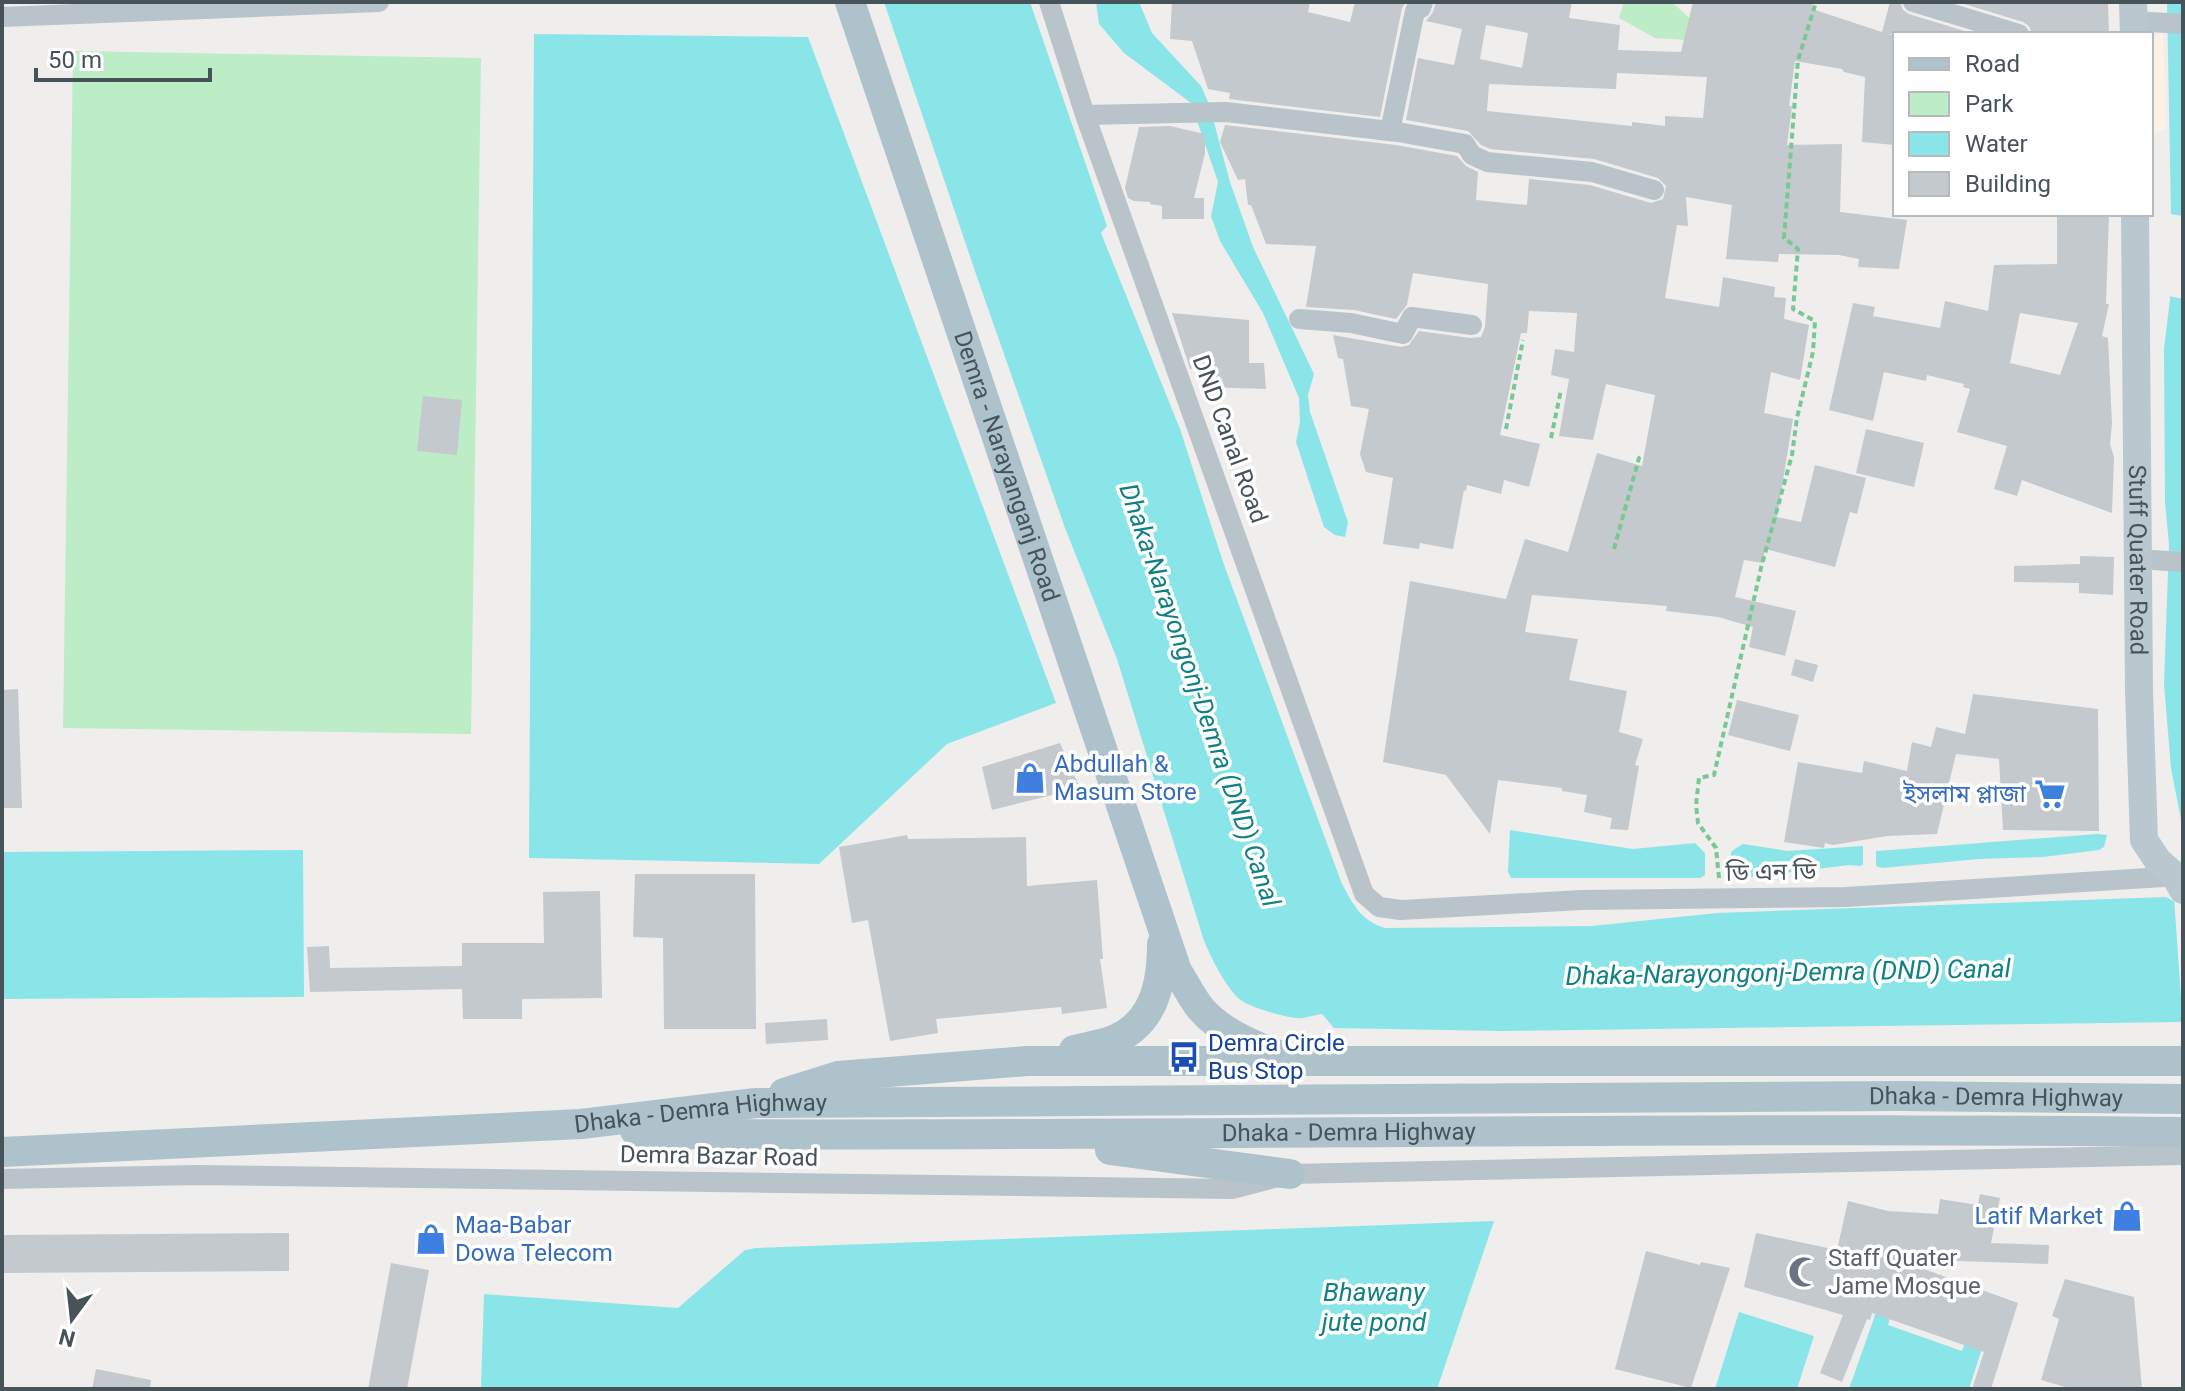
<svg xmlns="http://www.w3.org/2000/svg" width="2185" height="1391" font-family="Roboto,'Noto Sans Bengali',sans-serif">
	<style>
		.commercial { fill: #fbf1e6 }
		.green { fill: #bcedc6 }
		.water { fill: #8ae5e8 }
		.pier { fill: #f0eded }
		.building { fill: #c4c9cd; fill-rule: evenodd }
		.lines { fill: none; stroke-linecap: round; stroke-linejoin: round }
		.path { stroke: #75c991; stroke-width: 4; stroke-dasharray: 6 4; stroke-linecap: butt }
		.street { stroke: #b9c4ca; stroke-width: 20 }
		.secondary { stroke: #b9c7cf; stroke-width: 28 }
		.primary { stroke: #adc2cb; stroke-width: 30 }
		.labels { text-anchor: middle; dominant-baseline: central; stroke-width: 7; stroke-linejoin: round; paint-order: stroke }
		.street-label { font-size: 24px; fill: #46545a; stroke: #fff }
		.shop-label { font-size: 24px; fill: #366cbe; stroke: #fff; text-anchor: start }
		.transit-label { font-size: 24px; fill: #164399; stroke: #fff; text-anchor: start }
		.worship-label { font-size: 24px; fill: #5b616d; stroke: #fff; text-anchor: start }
		.water-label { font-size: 26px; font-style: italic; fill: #118185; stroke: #fff }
	</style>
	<rect width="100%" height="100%" fill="#f0eded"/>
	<path class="commercial" d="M2163,32L2166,130L2151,133V40Z"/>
	<path class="green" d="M1624,2H1672L1700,28L1687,40L1655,38L1619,18Z
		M73,51L481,58L471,734L63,728Z"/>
	<path class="water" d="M884,2H1030L1107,226L1101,233L1180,429L1223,562L1342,884C1353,904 1361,921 1385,928L1592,926L1717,913L2166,897L2175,902L2183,1022L1500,1031L1334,1028L1322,1014C1314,1015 1304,1019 1296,1018C1282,1016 1245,1007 1236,996C1222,980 1213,961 1204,941L1117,659L1065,528L978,280Z
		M1096,2H1139L1152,33L1201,86L1209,104L1230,182L1253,247L1314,374L1308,395L1310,412L1348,522L1345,537L1335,535L1324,527L1296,442L1300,422L1299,398L1263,313L1220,241L1211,216L1218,182L1191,103L1124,53L1099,24Z
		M2167,2H2183V830L2171,768L2164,684L2169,544L2165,502L2164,349L2170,299L2171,214Z
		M534,34L808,37L1056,703L947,744L819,864L529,858Z
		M1510,830L1633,849L1695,843L1706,854L1731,851L1743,844L1788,851L1863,846L1877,851L2097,834L2107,835L2104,847L2099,850L2043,857L1979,859L1882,868L1867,863L1860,866L1849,865L1743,878H1511L1508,872Z
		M303,850L304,997L2,999V852Z
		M1494,1221L1437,1389L481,1387L484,1294L678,1308L745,1250L756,1248Z
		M1880,1301L1894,1305L1888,1325L1962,1351L1969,1331L1986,1336L1969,1389H1849Z
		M1739,1312L1814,1336L1797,1389H1715Z"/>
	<path class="pier" d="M2170,214L2183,216V299L2168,296Z
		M1696,841L1707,850L1742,843L1731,852V874L1744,882L1695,881L1705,875V852Z
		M1863,843L1876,847V870L1868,867L1863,869Z
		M2174,897L2183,899V1026Z"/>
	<path class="building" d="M1172,2H1310L1308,12L1350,22L1355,2H1406L1402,8L1380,117L1229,99L1230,93L1208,89L1192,41L1170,39Z
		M1436,2H1572L1569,18L1620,25L1618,50L1681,52L1693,2H1813L1812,9L1882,32L1890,2H1900L1903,10L1909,14L1974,34H1888L1895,36V145L1862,142L1865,77L1844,72L1842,69L1795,61L1789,106H1792L1787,145L1842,144L1840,212L1907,220L1899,269L1858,267L1859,259L1839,255L1779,254L1778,262L1726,259L1732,205L1686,197L1688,226L1677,225L1665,298L1719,307L1723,277L1775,287L1774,297L1786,298L1784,319L1809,325L1800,380L1771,372L1764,413L1793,419L1777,517L1801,522L1815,465L1866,478L1857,514L1850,512L1835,567L1765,549L1763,563L1744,560L1735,597L1796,611L1785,656L1749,647L1753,627L1718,617L1666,611L1667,606L1532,595L1525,632L1578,639L1569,680L1627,691L1619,732L1643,739L1635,765L1639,766L1628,830L1610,829L1612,818L1584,812L1587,795L1562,791V788L1498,780L1490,834L1446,775L1383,762L1410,581L1506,599L1525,539L1568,552L1597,453L1642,466L1655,395L1606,384L1593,440L1559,436L1569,379L1551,375L1555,349L1574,352L1577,313L1529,311L1527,333H1521L1500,435L1540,444L1529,487L1504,480L1501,494L1467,485L1466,491L1464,490L1453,549L1420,543L1419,549L1383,544L1393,478L1366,472L1360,454L1369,409L1351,406L1343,359L1338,358L1333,335L1401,347L1409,345L1419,331L1470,338L1481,337L1485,327L1488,284L1413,273L1407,305L1396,319L1354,310L1306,307L1316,246L1266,244L1251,205H1248L1245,179L1238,180L1220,142L1225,125L1396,145L1457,156L1466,166L1478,172L1476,200L1527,205L1529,179L1590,185L1651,203L1663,199L1666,186L1658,178L1594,159L1490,149L1481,145L1468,131L1406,120L1418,58L1454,65L1462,29L1426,21L1433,12ZM1486,25L1528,33L1522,68L1480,59ZM1617,73L1707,77L1703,118L1665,116V126L1632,122V126L1487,111L1489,84L1616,89Z
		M1958,2H2108L2109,34H2032L2029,26L2023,22Z
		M1170,126L1205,134V153L1194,198H1204V219H1162V206L1150,204V202L1134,201L1128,198L1125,188L1139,127Z
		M2057,214H2109L2106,304H2109L2102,336L2108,338L2112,424L2110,444L2114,457L2112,513L2022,480L2017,496L1994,489L2007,446L1957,432L1970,389L1963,387L1964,384L1927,375L1926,381L1884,372L1873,421L1829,410L1853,303L1875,307L1873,316L1940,328L1945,301L1988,311L1994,265L2057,264ZM2020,313L2078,323L2060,375L2010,363Z
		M1172,313L1249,320V363H1264L1266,389L1205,387L1201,367L1190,369Z
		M423,396L462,400L457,455L417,451Z
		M1866,429L1924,443L1914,487L1856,473Z
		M2080,556L2114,557L2113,595L2079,593V583L2014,582V566L2080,564Z
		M1795,659L1818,665L1813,682L1791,675Z
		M18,689L22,808H2V690Z
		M1973,694L2098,709L2099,831L2003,830L1999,759L1956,754L1937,834L1887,836L1833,845L1825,843L1824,848L1784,842L1798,762L1862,773L1864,761L1907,771L1912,742L1931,747L1936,727L1965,734Z
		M1737,700L1799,715L1790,751L1728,735Z
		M1060,743L1080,788L992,810L982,767Z
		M907,835L908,839L1026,837L1027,886L1097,880L1103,959H1100L1107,1008L1062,1014L1061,1007L936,1019L938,1033L890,1041L868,920L852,923L839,847Z
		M635,874H755L756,1029H664L663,938L633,937Z
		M600,891L602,998L522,999V1019H463L462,989L310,992L307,947L329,946L330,968L462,966V943H544L543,892Z
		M827,1019L828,1040L766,1044L765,1023Z
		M1980,1194L2000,1198L1991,1243L2049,1245L2048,1264L1896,1259L2018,1303L1991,1389H1972L1984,1352L1872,1313L1870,1320L1867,1319L1842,1382L1820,1373L1843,1315L1744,1287L1756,1233L1837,1250L1848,1201L1888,1211L1938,1214L1940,1199L1978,1205Z
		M289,1233V1271L2,1273V1235Z
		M1646,1251L1700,1265L1701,1262L1730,1268L1691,1388L1615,1369Z
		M391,1263L429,1270L407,1389H368Z
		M2065,1279L2134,1297L2142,1389H2072L2041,1380L2059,1319L2052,1316Z
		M96,1369L151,1380L150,1389H92Z"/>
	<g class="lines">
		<path class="path" d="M1506,429L1523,340
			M1551,438L1561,390
			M1614,549L1639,458L1634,456
			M1719,878L1716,848L1698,823L1696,805L1699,778L1714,775L1761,568L1792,455L1797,418L1813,352L1815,321L1793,309L1798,249L1784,238L1798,60L1816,2"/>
		<path class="street" d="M1049,2L1085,115L1364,894L1379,907L1401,910L1581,900L1846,897L2180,876
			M1913,2L2019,34
			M2,17L379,2
			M2134,21L2183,24
			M1085,115L1226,112L1398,132L1465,144L1472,155L1487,162L1592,172L1654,190
			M1390,131L1415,11L1421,8L1423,2
			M1299,319L1351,323L1403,334L1412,317L1472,325
			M2138,559L2183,562
			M2,1179L197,1175L1232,1189L1290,1174L2183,1155"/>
		<g class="secondary">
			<path d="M2133,2L2134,34"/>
			<path id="s1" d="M2135,214L2139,691L2144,840L2158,861L2175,876L2183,890"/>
		</g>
		<g class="primary">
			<path id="s2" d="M850,2L1177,971C1185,983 1192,998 1201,1009C1221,1032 1250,1044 1278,1055"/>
			<path d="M1074,1050C1086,1047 1099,1045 1111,1041C1154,1025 1162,984 1162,944"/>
			<path d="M784,1093L838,1076L1027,1061H2183"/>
			<path id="s3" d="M635,1131L660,1134C1168,1137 1675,1126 2183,1132"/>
			<path d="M1110,1150L1290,1174"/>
			<path id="s4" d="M2,1152L581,1124L756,1103L1899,1096L2183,1099"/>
		</g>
	</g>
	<defs>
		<symbol id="shop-bare" viewBox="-9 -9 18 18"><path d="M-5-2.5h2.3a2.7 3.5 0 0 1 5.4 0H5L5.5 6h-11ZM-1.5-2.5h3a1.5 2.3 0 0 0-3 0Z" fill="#3f7fe0" stroke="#fff" stroke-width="2.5" paint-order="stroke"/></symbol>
		<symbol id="supermarket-bare" viewBox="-9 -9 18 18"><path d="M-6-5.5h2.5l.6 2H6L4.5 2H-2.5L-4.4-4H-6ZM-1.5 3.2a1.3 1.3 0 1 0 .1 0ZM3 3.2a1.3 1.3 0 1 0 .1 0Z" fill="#3f7fe0" stroke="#fff" stroke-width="2.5" paint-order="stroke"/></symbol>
		<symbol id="bus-bare" viewBox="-9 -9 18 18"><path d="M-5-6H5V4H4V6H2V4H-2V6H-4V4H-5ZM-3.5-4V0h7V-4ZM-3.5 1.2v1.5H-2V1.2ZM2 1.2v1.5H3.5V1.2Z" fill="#1a4fb4" stroke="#fff" stroke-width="2.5" paint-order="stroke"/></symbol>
		<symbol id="mosque-bare" viewBox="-9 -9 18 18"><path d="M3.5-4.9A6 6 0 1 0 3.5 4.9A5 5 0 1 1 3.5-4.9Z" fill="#6b7280" stroke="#fff" stroke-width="2.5" paint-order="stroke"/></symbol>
	</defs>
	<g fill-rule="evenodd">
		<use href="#shop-bare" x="1008" y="756" width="44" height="44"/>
		<use href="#supermarket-bare" x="2028" y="772" width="44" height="44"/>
		<use href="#bus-bare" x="1162" y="1035" width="44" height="44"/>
		<use href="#shop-bare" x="2105" y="1194" width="44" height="44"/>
		<use href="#shop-bare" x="409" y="1217" width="44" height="44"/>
		<use href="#mosque-bare" x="1782" y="1250" width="44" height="44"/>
	</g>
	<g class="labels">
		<g class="street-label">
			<text transform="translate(1230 439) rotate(70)">DND Canal Road</text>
			<text stroke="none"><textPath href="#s2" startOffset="490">Demra - Narayanganj Road</textPath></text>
			<text stroke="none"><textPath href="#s1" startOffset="346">Stuff Quater Road</textPath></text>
			<text transform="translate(1771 872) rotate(-1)">ডি এন ডি</text>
			<text stroke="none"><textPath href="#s4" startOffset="1996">Dhaka - Demra Highway</textPath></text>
			<text stroke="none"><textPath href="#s4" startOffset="700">Dhaka - Demra Highway</textPath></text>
			<text stroke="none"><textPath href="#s3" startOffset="714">Dhaka - Demra Highway</textPath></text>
			<text transform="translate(719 1156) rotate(1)">Demra Bazar Road</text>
		</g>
		<g class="shop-label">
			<text x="1054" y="764">Abdullah &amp;<tspan x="1054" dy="28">Masum Store</tspan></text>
			<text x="2026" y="794" text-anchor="end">ইসলাম প্লাজা</text>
			<text x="2103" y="1216" text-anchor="end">Latif Market</text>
			<text x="455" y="1225">Maa-Babar<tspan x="455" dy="28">Dowa Telecom</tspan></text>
		</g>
		<g class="transit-label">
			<text x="1208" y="1043">Demra Circle<tspan x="1208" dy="28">Bus Stop</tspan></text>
		</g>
		<g class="worship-label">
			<text x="1828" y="1258">Staff Quater<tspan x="1828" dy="28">Jame Mosque</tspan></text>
		</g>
		<g class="water-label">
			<text transform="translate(1200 695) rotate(71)">Dhaka-Narayongonj-Demra (DND) Canal</text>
			<text transform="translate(1788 972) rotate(-1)">Dhaka-Narayongonj-Demra (DND) Canal</text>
			<text x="1374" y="1292">Bhawany<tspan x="1374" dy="30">jute pond</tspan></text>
		</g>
	</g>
	<rect width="2185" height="1391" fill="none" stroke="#46545a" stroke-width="8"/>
	<rect x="1893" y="32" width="260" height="184" fill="#ffffff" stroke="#b5bbbd" stroke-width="2"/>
	<rect x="1909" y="58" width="40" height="12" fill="#adc2cb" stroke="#b5bbbd" stroke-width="2"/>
	<text x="1965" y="72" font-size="24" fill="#46545a">Road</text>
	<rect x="1909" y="92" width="40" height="24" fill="#bcedc6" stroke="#b5bbbd" stroke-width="2"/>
	<text x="1965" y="112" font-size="24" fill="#46545a">Park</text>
	<rect x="1909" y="132" width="40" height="24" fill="#8ae5e8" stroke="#b5bbbd" stroke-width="2"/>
	<text x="1965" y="152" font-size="24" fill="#46545a">Water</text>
	<rect x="1909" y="172" width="40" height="24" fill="#c4c9cd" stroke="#b5bbbd" stroke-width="2"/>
	<text x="1965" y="192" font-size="24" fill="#46545a">Building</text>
	<g transform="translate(72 1319) rotate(195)" stroke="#ffffff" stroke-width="6" paint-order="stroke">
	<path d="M0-6L14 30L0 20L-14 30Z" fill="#46545a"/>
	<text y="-12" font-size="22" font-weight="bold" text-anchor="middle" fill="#46545a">N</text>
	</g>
	<path d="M36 68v12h174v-12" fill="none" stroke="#46545a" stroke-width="4"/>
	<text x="48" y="68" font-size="24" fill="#46545a" stroke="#ffffff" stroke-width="6" paint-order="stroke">50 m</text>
</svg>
